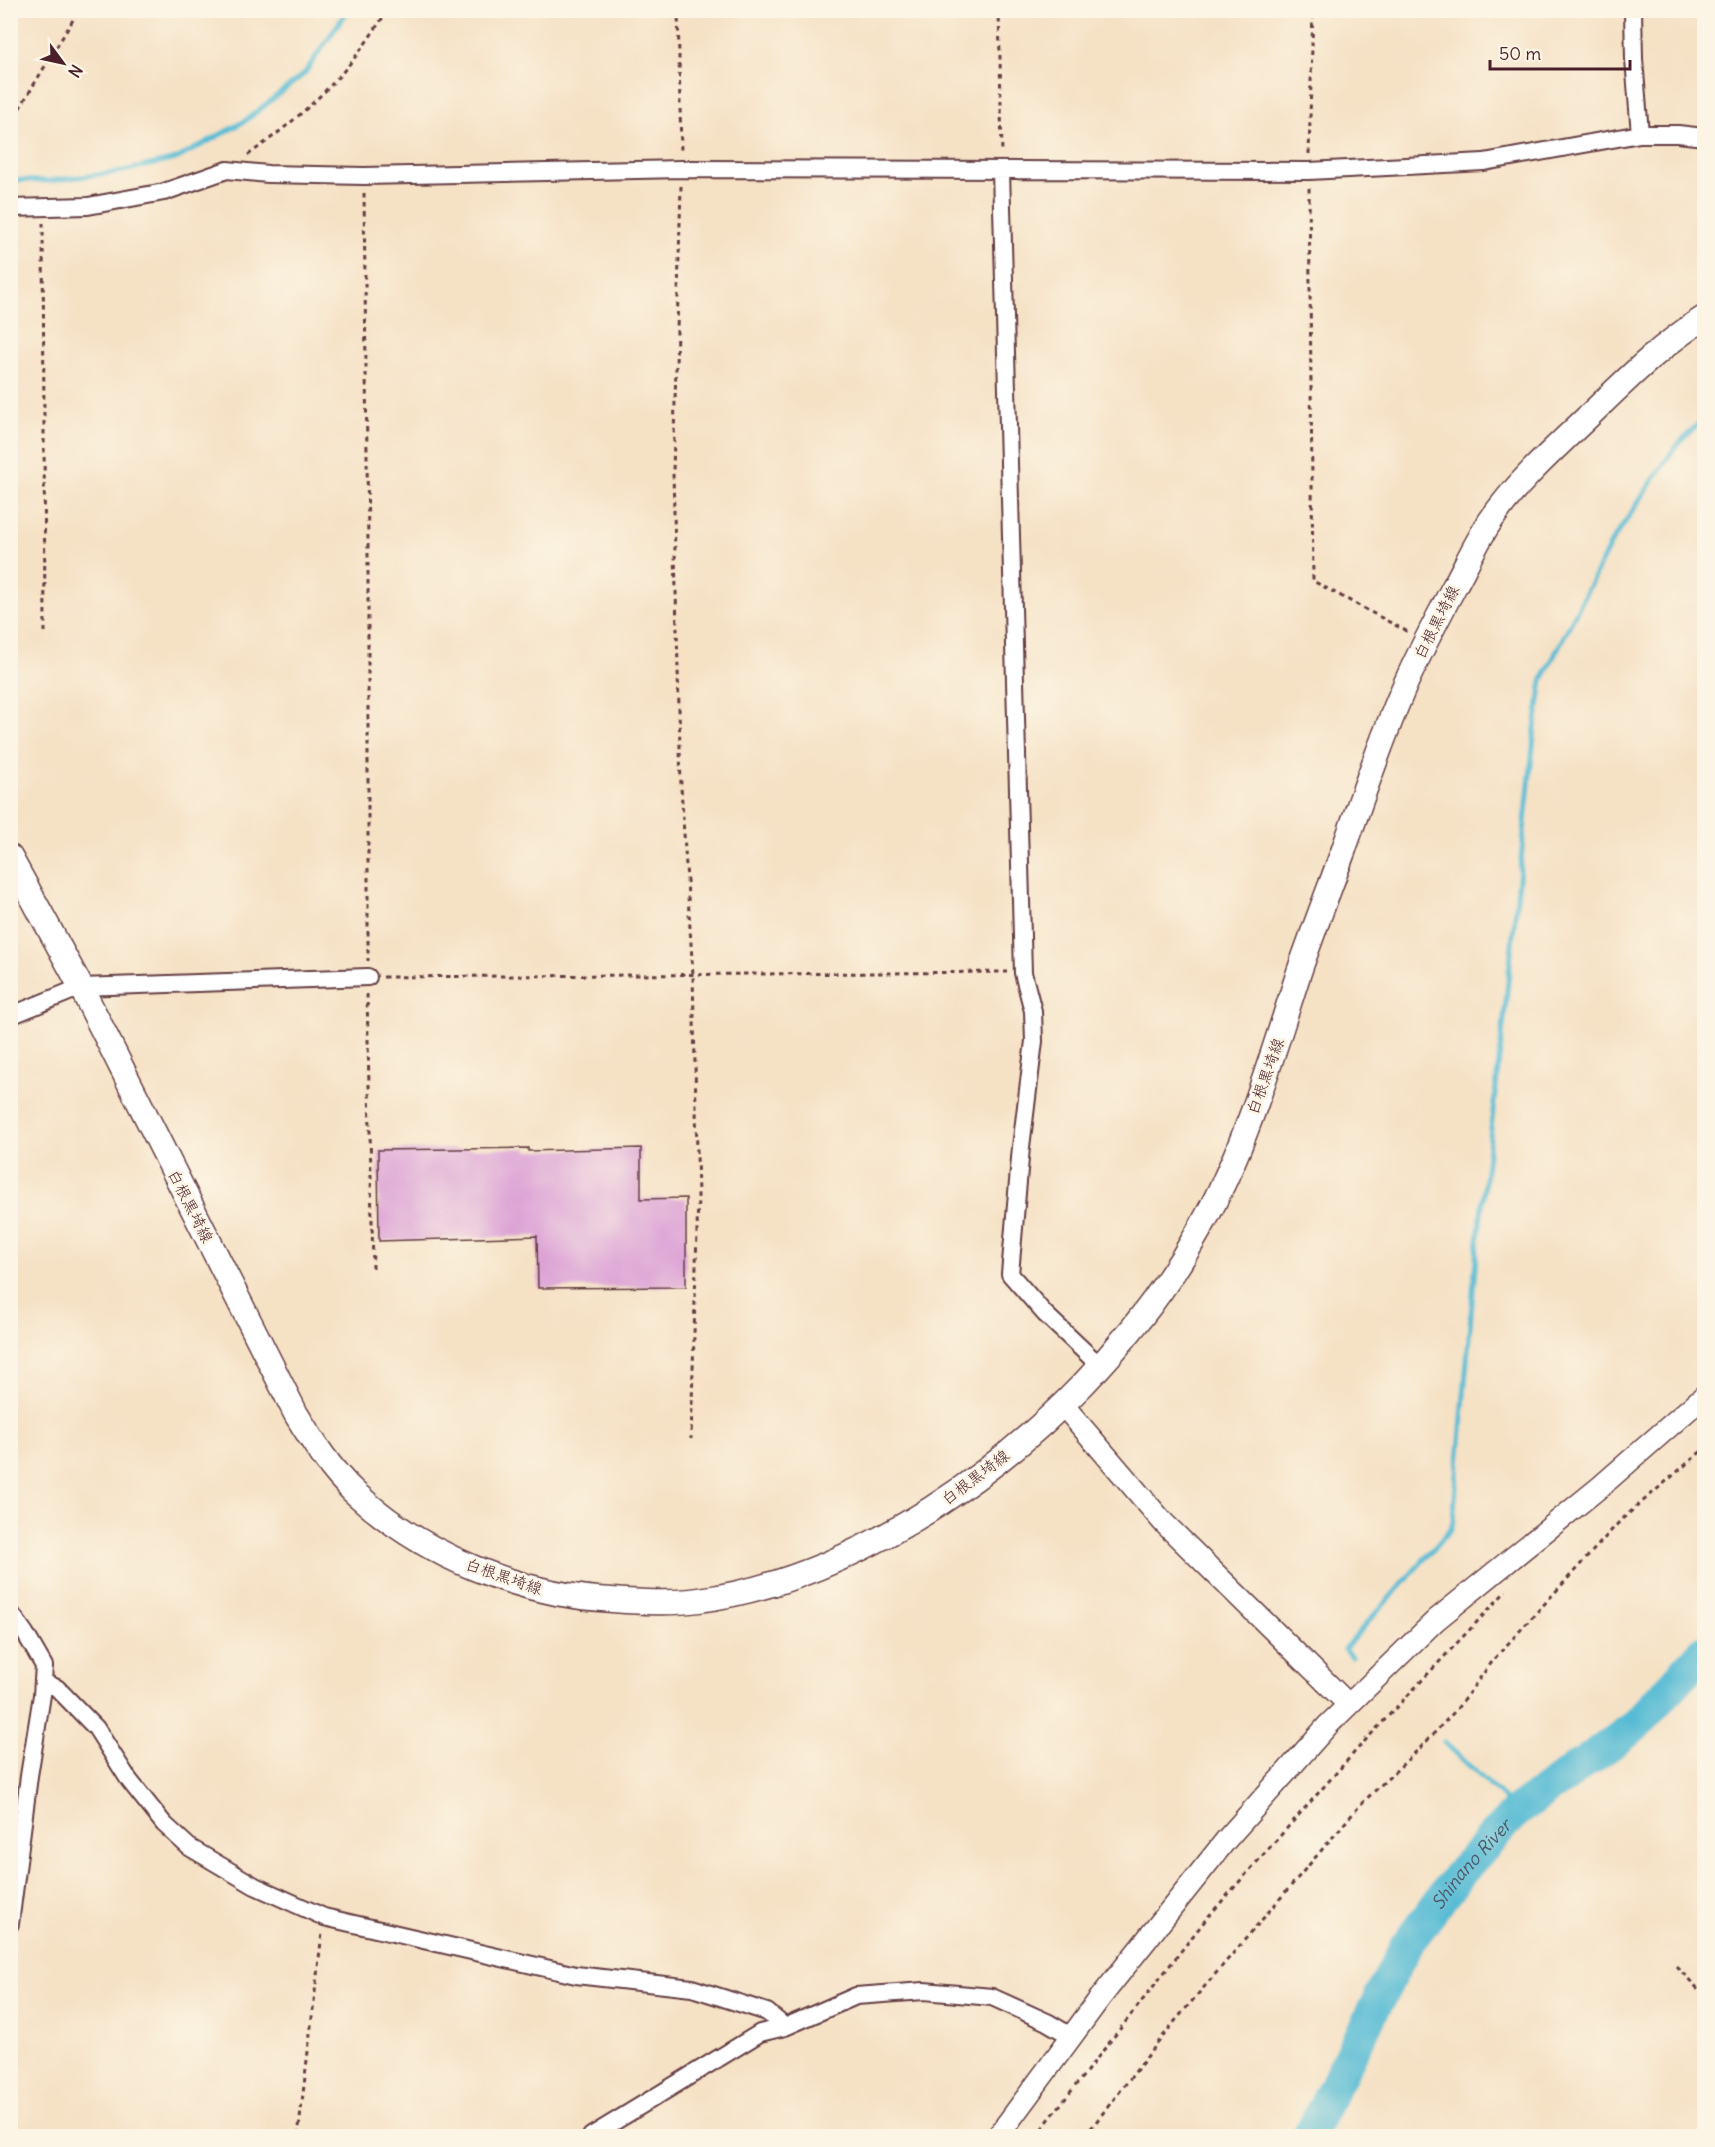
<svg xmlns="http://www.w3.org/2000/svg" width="1715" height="2147" font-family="Delius,'Klee One',sans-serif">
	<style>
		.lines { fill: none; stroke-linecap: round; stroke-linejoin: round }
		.stream { stroke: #56bbd4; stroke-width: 5 }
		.river { stroke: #56bbd4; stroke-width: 33 }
		.building { fill: #dca2d5 }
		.minor-casing { stroke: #643c42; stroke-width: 20 }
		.tertiary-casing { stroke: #643c42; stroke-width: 24 }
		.secondary-casing { stroke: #643c42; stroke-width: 27 }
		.path { stroke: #643c42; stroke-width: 3; stroke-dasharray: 4.5 4.5; stroke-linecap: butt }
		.minor { stroke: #fff; stroke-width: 16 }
		.tertiary { stroke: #fff; stroke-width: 21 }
		.secondary { stroke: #fff; stroke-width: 24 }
		.labels { text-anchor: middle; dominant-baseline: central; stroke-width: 5; stroke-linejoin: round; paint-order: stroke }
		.street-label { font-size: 16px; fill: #4a1f2b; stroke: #fcf5e5 }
		.water-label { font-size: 18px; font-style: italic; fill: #4e5666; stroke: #fcf5e5 }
	</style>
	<rect width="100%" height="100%" fill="#fcf5e5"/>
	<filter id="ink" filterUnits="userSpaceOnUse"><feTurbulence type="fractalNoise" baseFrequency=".0167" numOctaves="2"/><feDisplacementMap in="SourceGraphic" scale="12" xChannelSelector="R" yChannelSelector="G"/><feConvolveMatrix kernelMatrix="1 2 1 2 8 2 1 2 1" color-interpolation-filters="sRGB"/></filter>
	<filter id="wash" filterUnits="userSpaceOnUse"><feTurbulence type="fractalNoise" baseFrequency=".008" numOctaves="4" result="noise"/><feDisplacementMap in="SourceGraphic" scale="24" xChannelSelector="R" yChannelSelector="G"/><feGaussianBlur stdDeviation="1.35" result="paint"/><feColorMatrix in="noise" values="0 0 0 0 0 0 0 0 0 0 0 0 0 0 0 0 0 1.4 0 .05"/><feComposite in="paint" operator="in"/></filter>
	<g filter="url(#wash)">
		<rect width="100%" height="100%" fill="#f5e1c4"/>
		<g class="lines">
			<path class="stream" d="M10,180L49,181L118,172L176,159L245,121L304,74L348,10
				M1352,1657L1344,1649L1451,1529L1453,1521L1476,1257L1506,1001L1535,728L1542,680L1611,543L1676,446L1704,418
				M1444,1742L1517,1811"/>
			<path class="river" id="s1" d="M1309,2136L1406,1946L1459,1874L1517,1811L1633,1728L1704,1651"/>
		</g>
		<g id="blocks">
			<path class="building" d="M528,1148V1151L641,1148V1199L686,1198V1287L538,1288L537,1236L379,1241L378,1150Z"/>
		</g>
	</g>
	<g filter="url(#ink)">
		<use href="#blocks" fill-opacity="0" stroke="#643c42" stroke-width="1.5"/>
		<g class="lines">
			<defs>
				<path id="minor" d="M1633,10L1634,59L1640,134
					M1001,171L1023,973L1033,1011L1034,1041L1021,1147L1010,1274L1045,1314L1100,1366
					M10,208L88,206L164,192L227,170L268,174L364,176L682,169L1309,171L1484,162L1640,134H1678L1704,137
					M10,1016L81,987L368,977
					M10,1612L25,1633L44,1666L42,1695L29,1776L10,1924
					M43,1682L57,1688L96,1728L129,1780L164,1824L189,1847L255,1886L324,1917L406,1936L576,1975L692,1988L767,2012L785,2027
					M591,2136L760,2033L785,2027L856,1996L924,1991L992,1997L1047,2022L1071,2036"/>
				<path id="tertiary" d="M1063,1405L1163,1522L1348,1704
					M998,2136L1100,1998L1226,1840L1328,1725L1436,1620L1600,1487L1704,1396"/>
				<path id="secondary" d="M10,857L81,987L296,1414C313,1442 330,1469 354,1492C422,1555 519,1595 612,1600C640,1602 670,1604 699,1600C782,1589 861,1553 931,1509C1041,1438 1137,1341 1201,1227C1246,1147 1271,1059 1299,972C1313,931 1329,890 1344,849C1363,794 1382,738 1405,685C1420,651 1437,619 1454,587C1466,565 1477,541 1491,520C1520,478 1560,444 1596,409C1630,376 1664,343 1704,318"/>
			</defs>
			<use href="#minor" class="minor-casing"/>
			<use href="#tertiary" class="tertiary-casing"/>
			<use href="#secondary" class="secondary-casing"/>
			<path class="path" d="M678,10L681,153
				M999,10L1002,154
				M10,124L79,10
				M1309,154L1313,10
				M248,155C289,126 329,92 359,52C369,39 378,24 388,10
				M681,186L673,473L681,787L693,975L698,1196L691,1439
				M1309,188L1313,581L1408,632
				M364,193L368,544V961
				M43,223L45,632
				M383,977L1007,972
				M367,994L373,1268
				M1676,1966L1704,1995
				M298,2136L322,1933
				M1036,2136L1207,1918L1361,1745L1506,1591
				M1085,2136L1175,2021L1362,1803L1421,1747L1456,1710L1495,1658L1621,1520L1704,1449"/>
			<use href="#minor" class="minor"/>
			<use href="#tertiary" class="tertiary"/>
			<use href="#secondary" class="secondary"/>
		</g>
	</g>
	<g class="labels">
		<g class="street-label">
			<text transform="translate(1436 622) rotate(-63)">白根黒埼線</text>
			<text transform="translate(1265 1076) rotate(-70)">白根黒埼線</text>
			<text transform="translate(191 1206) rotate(63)">白根黒埼線</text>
			<text transform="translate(975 1477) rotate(-37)">白根黒埼線</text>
			<text transform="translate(504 1576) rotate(19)">白根黒埼線</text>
		</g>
		<g class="water-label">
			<text stroke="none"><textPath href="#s1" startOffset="318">Shinano River</textPath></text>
		</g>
	</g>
	<rect width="1715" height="2147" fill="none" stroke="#fcf5e5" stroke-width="36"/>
	<g transform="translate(63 63) rotate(123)" stroke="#fcf5e5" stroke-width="4.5" paint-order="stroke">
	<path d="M0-4.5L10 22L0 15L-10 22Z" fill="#4a1f2b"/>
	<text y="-9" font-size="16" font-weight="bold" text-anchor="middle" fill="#4a1f2b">N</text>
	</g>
	<path d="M1490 60v9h140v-9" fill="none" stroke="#4a1f2b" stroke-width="3"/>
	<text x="1499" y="60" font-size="18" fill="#4a1f2b" stroke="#fcf5e5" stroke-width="4.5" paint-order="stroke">50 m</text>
</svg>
